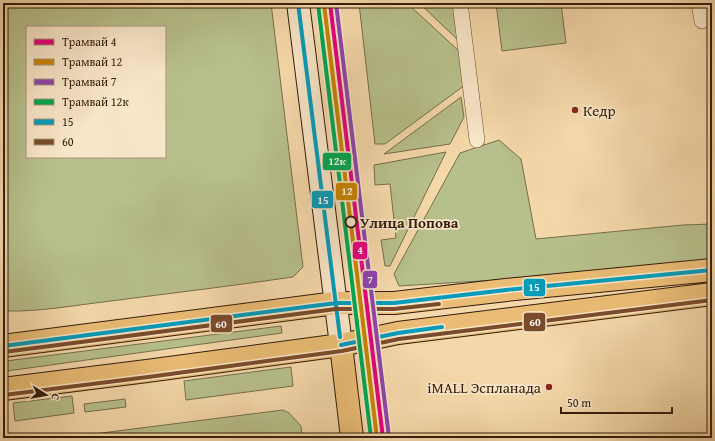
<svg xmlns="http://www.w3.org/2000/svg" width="715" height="441" font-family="'Gentium Book Plus',serif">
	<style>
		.green { fill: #b7c08c; stroke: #766e4b; fill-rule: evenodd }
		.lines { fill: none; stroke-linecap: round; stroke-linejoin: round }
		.street-casing { stroke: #654b32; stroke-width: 16 }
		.secondary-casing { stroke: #351c0a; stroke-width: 24 }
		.primary-casing { stroke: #351c0a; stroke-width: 24 }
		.street { stroke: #f8e6c8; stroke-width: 15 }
		.secondary { stroke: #f8e6c8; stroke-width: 22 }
		.primary { stroke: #eabc75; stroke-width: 22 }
		.bus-1-casing { stroke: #f8e6c8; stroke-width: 7 }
		.bus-2-casing { stroke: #f8e6c8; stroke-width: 7 }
		.bus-1 { stroke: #059bba; stroke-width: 4 }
		.bus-2 { stroke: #7a4b2a; stroke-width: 4 }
		.tram-1-casing { stroke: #f8e6c8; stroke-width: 7 }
		.tram-2-casing { stroke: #f8e6c8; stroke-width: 7 }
		.tram-3-casing { stroke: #f8e6c8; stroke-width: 7 }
		.tram-4-casing { stroke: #f8e6c8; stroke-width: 7 }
		.tram-1 { stroke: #e5007d; stroke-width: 4 }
		.tram-2 { stroke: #c68402; stroke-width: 4 }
		.tram-3 { stroke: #8e44ad; stroke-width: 4 }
		.tram-4 { stroke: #00a651; stroke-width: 4 }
		.poi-dot { fill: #8f2418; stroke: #f8e6c8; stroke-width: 1.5 }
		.stop-dot { fill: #f8e6c8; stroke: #351c0a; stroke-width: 2 }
		.labels { text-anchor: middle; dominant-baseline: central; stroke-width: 3.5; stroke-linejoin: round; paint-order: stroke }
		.poi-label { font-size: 15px; fill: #351c0a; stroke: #f8e6c8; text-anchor: start }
		.stop-label { font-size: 15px; font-weight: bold; fill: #351c0a; stroke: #f8e6c8; text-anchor: start }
		.line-badge { stroke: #f8e6c8; stroke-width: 1.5 }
		.badge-label { font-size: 11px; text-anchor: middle; font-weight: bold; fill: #fff }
	</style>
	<rect width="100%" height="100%" fill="#f5d8aa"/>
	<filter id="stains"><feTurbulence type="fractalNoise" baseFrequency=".005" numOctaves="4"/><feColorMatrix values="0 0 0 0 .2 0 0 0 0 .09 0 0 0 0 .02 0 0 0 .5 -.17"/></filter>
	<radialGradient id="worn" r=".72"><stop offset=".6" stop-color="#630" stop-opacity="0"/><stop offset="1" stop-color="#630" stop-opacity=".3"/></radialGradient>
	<path class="green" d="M3,3H271L303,267L293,277C232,286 172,293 111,301C76,305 40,312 5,311L3,297ZM27,27H165V157H27Z
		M359,3H407L460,52L465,85L385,144H375Z
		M419,3H455L459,41Z
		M496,3H561L566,43L502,51Z
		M461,97L464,117L450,144L384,154Z
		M499,140L521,159L536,239L683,225L712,224V261L609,273L399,286L394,274L460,153Z
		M446,152L390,266H385L381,240L396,238L390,184L375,185L374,165Z
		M281,326L282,333L7,371L6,361Z
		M291,367L293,386L186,400L184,381Z
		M72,396L74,413L15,421L13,403Z
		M125,399L126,407L85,412L84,404Z
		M283,410L289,413L301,426L302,438H62Z"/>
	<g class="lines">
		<defs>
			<path id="street" d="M460,3L477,140
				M699,3L702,21"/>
			<path id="secondary" d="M298,3L341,345"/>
			<path id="primary" d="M341,345L352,438
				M3,346L336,303H394L506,290L712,270
				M3,389L147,371L341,345L398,333L712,294"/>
		</defs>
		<use href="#street" class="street-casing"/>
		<use href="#secondary" class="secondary-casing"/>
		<use href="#primary" class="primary-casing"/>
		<use href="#street" class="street"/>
		<use href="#secondary" class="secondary"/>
		<use href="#primary" class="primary"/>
		<defs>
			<path id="bus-1" d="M298,3L340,337
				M341,345L398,333L442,327
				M3,346L336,303H394L506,290L712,270"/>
			<path id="bus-2" d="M4,352L336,309H394L439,304
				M4,395L148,377L342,351L399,339L712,300"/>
		</defs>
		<use href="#bus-1" class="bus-1-casing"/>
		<use href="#bus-2" class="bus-2-casing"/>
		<use href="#bus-1" class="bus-1"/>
		<use href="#bus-2" class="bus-2"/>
		<defs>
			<path id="tram-1" d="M330,3L383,438"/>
			<path id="tram-2" d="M324,4L377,438"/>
			<path id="tram-3" d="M336,3L389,437"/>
			<path id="tram-4" d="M318,4L371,438"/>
		</defs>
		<use href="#tram-1" class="tram-1-casing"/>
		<use href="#tram-2" class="tram-2-casing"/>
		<use href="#tram-3" class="tram-3-casing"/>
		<use href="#tram-4" class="tram-4-casing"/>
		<use href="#tram-1" class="tram-1"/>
		<use href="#tram-2" class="tram-2"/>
		<use href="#tram-3" class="tram-3"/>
		<use href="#tram-4" class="tram-4"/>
	</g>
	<g class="poi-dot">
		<circle cx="575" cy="110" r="4"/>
		<circle cx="549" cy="387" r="4"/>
	</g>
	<circle class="stop-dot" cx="351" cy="222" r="5.5"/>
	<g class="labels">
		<g class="poi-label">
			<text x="583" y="110">Кедр</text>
			<text x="541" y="387" text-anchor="end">iMALL Эспланада</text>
		</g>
		<g class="stop-label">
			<text x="360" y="222">Улица Попова</text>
		</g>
	</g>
	<g class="line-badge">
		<rect x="322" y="152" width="30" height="19" rx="4" fill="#00a651"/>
		<rect x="335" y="182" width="23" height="19" rx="4" fill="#c68402"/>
		<rect x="311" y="190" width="23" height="19" rx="4" fill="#059bba"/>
		<rect x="352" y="241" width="16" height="19" rx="4" fill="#e5007d"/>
		<rect x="362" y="270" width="16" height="19" rx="4" fill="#8e44ad"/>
		<rect x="523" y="278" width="23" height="19" rx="4" fill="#059bba"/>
		<rect x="523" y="312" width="23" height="20" rx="4" fill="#7a4b2a"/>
		<rect x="210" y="314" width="23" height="19" rx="4" fill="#7a4b2a"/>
	</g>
	<g class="badge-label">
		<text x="337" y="165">12к</text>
		<text x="347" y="195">12</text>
		<text x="323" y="204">15</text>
		<text x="360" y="254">4</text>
		<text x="370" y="283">7</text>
		<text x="534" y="291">15</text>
		<text x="535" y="326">60</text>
		<text x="221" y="328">60</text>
	</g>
	<rect width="715" height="441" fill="none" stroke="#f5d8aa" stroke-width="16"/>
	<rect x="4" y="4" width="707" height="433" fill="none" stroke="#351c0a" stroke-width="2"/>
	<rect x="8" y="8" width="699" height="425" fill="none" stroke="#351c0a"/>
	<rect x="26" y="26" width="140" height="132" fill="#f8e6c8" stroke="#aa957c"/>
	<rect x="34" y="39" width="20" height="6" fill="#e5007d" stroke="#aa957c"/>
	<text x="62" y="46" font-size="12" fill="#351c0a">Трамвай 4</text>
	<rect x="34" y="59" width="20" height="6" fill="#c68402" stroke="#aa957c"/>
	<text x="62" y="66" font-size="12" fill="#351c0a">Трамвай 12</text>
	<rect x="34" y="79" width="20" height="6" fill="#8e44ad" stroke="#aa957c"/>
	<text x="62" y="86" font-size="12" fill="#351c0a">Трамвай 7</text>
	<rect x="34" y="99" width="20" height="6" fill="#00a651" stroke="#aa957c"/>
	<text x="62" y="106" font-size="12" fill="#351c0a">Трамвай 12к</text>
	<rect x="34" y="119" width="20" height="6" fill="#059bba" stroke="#aa957c"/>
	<text x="62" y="126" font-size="12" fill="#351c0a">15</text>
	<rect x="34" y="139" width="20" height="6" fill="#7a4b2a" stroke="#aa957c"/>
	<text x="62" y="146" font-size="12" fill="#351c0a">60</text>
	<g transform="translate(46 395) rotate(101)" stroke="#f8e6c8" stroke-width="3" paint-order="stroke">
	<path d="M0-3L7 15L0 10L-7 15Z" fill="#351c0a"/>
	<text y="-6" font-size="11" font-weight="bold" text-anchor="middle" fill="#351c0a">С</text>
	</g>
	<path d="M561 407v6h111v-6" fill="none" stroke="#351c0a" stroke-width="2"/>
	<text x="567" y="407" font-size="12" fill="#351c0a" stroke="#f8e6c8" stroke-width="3" paint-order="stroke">50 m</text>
	<rect width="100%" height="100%" filter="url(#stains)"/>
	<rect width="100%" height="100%" fill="url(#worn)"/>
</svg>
